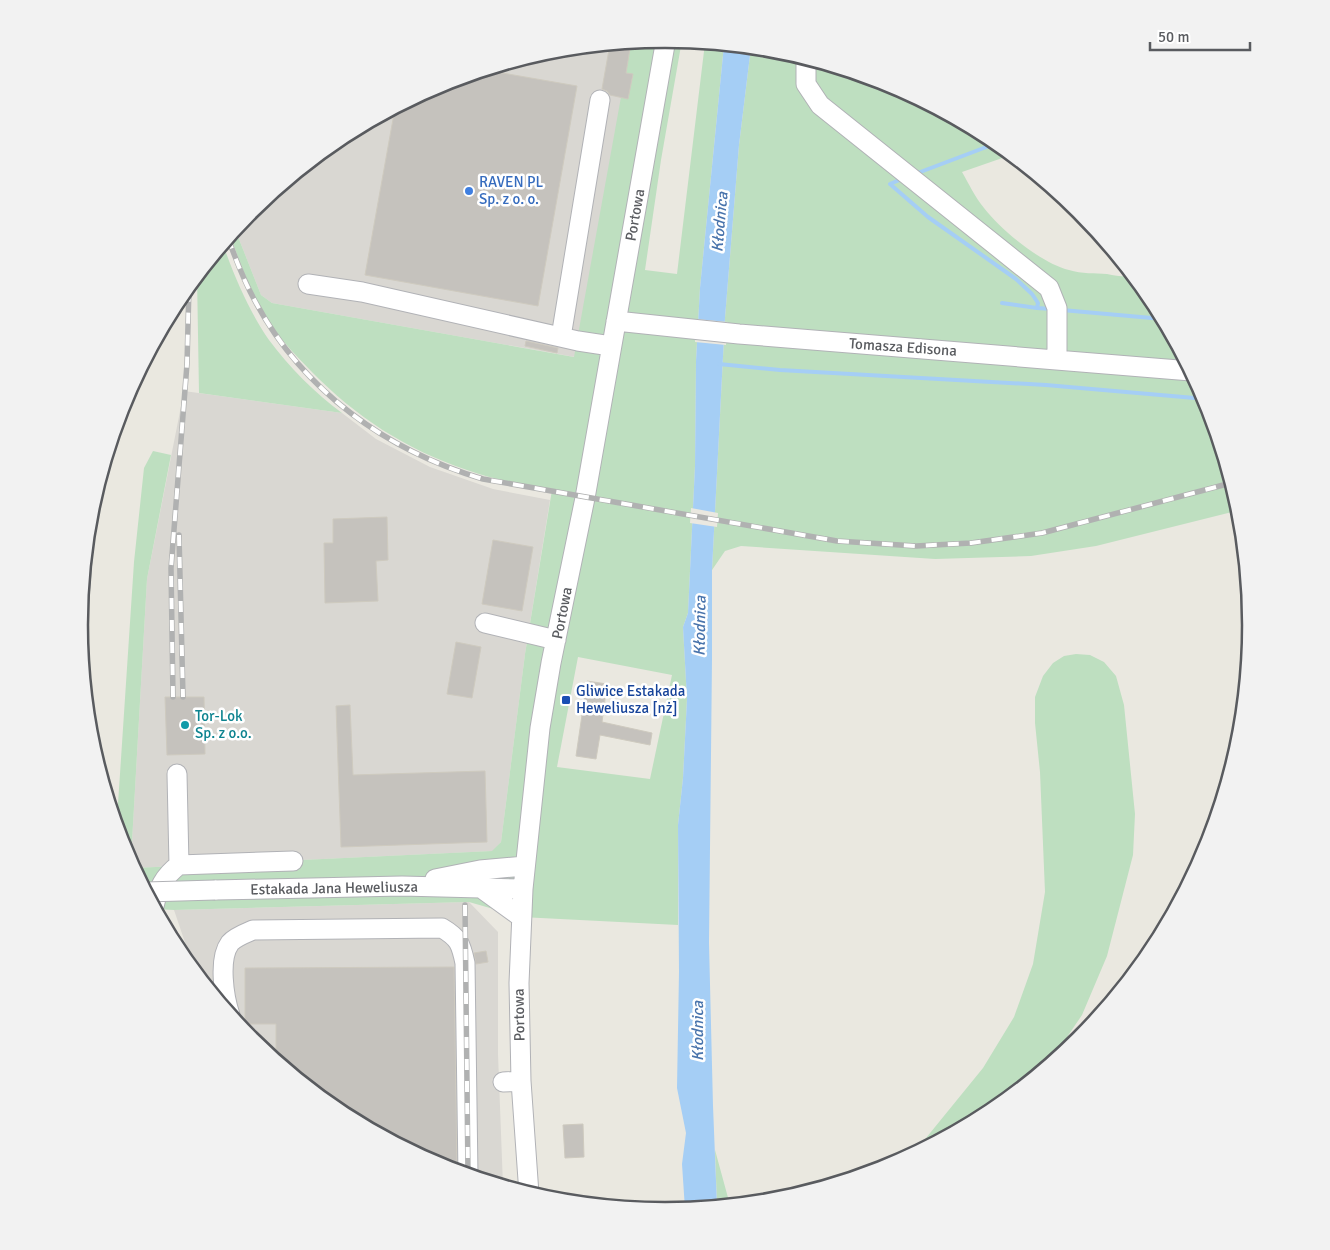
<svg xmlns="http://www.w3.org/2000/svg" width="1330" height="1250" font-family="Signika,sans-serif">
	<style>
		.industrial { fill: #d9d7d2 }
		.green { fill: #bedfc0; fill-rule: evenodd }
		.water { fill: #a5cef5 }
		.pier { fill: #eae8e0 }
		.lines { fill: none; stroke-linecap: round; stroke-linejoin: round }
		.stream { stroke: #a5cef5; stroke-width: 4 }
		.building { fill: #c5c2bd; stroke: #cecabf }
		.minor-casing { stroke: #b1b2b6; stroke-width: 21 }
		.minor { stroke: #fff; stroke-width: 19 }
		.rail-casing { stroke: #b0b1b1; stroke-width: 5.5 }
		.rail { stroke: #fff; stroke-width: 4; stroke-dasharray: 11; stroke-linecap: butt }
		.minor-bridge-casing { stroke: #b1b2b6; stroke-width: 21; stroke-linecap: butt }
		.minor-bridge { stroke: #fff; stroke-width: 19 }
		.shop-dot { fill: #3f7fe0; stroke: #fff; stroke-width: 2 }
		.transit-dot { fill: #1a4fb4; stroke: #fff; stroke-width: 2 }
		.culture-dot { fill: #0f9aa8; stroke: #fff; stroke-width: 2 }
		.labels { text-anchor: middle; dominant-baseline: central; stroke-width: 5; stroke-linejoin: round; paint-order: stroke }
		.shop-label { font-size: 15px; fill: #366cbe; stroke: #fff; text-anchor: start }
		.street-label { font-size: 15px; fill: #595b5f; stroke: #fff }
		.transit-label { font-size: 15px; fill: #164399; stroke: #fff; text-anchor: start }
		.culture-label { font-size: 15px; fill: #0d838f; stroke: #fff; text-anchor: start }
		.water-label { font-size: 16px; font-style: italic; fill: #4974ac; stroke: #fff }
		.rim { fill: none; stroke: #595b5f; stroke-width: 2.5 }
	</style>
	<rect width="100%" height="100%" fill="#eae8e0"/>
	<path class="industrial" d="M631,42L633,74L575,357L272,303L261,295L235,229L251,210L340,137L441,83L551,50Z
		M184,391L342,413L376,439L430,467L493,489L550,500L525,654L501,842L493,851L134,868L132,842L147,579Z
		M469,902L498,932V1054L503,1186L440,1167L339,1112L250,1039L195,972L174,910Z"/>
	<path class="green" d="M665,39L682,40L661,160L645,270L677,274L705,43L724,45L700,288L696,361L695,466L688,613L683,627L687,699L683,778L678,825V925L521,917L469,902L174,910L155,909L134,868L492,851L501,842L525,654L552,490C523,484 494,480 467,470C405,449 356,417 311,371C297,357 283,342 271,325C253,298 241,266 230,235L235,229L261,295L272,303L574,357L621,97L628,98L633,75L626,73L631,42ZM578,657L672,675L650,779L557,767Z
		M751,47L780,50L890,83L991,138L1011,155L962,172C969,184 975,197 984,208C1002,231 1041,263 1069,270C1082,274 1095,273 1107,274C1116,276 1124,277 1134,276L1153,300L1207,401L1240,510L1096,546L1031,556L935,559L741,546L725,551L712,570L725,318L739,145Z
		M223,244C233,274 251,315 269,340C289,367 315,393 342,413L199,393L197,276Z
		M153,451L171,455L147,579L132,842L133,868C120,842 117,833 118,804L134,562L144,468Z
		M1076,654L1090,655L1104,662L1116,676L1124,705L1135,814L1133,855L1107,956L1082,1015L1048,1065L990,1113L913,1154L983,1068L1014,1017L1033,964L1045,892L1040,772L1035,723V697L1043,676L1053,663L1064,656Z
		M715,1150L730,1205L717,1206Z"/>
	<path class="water" d="M724,45L751,47L739,145L725,318L712,570V659L709,943L713,1106L717,1206L685,1209L682,1164L686,1133L677,1088L679,972L678,825L683,778L687,699L683,627L688,613L695,466L696,361L700,288Z"/>
	<path class="pier" d="M696,319L728,322L726,345L695,342Z
		M691,508L718,513L717,527L690,523Z"/>
	<g class="lines">
		<path class="stream" d="M915,174L997,143
			M904,178L890,184L928,217L1016,279L1032,294L1038,303L1037,308L1002,303
			M1037,308L1052,309
			M1062,310L1163,319
			M719,364L780,370L1046,385L1206,399"/>
	</g>
	<path class="building" d="M631,42L626,73L633,74L628,99L610,95L607,91L602,89L610,44Z
		M485,70L577,86L538,306L365,275L395,108L441,83Z
		M526,341L558,348L557,353L525,346Z
		M387,517L388,560L376,561L378,601L325,603L324,543H333V519Z
		M493,540L533,547L522,611L482,604Z
		M456,642L481,647L472,698L447,694Z
		M587,681L607,684L602,722L652,733L650,745L600,735L596,759L576,756Z
		M165,697H204L205,754L167,755Z
		M350,705L353,775L485,771L487,842L341,847L336,706Z
		M486,951L488,962L476,964L474,953Z
		M454,967L457,1171L440,1167L339,1112L276,1060V1024H245V968Z
		M583,1124L584,1157L565,1158L563,1125Z"/>
	<g class="lines">
		<defs>
			<path id="minor" d="M806,58V84L820,105L1049,288L1057,308V359
				M308,284L362,292L578,341L611,346
				M616,321L739,334L1191,371
				M561,337L600,100
				M485,623L556,640
				M177,774L179,865
				M435,879L480,870L525,866
				M481,888L521,917
				M215,890L402,886L523,889
				M154,906C158,889 164,876 179,865L293,861
				M230,1015C224,997 218,959 230,943C235,937 246,933 253,930L442,928C459,938 461,944 465,963L468,1175
				M503,1082L521,1081
				M529,1194L521,1081L519,983L523,889L540,728L551,663L585,498L666,39"/>
		</defs>
		<use href="#minor" class="minor-casing"/>
		<use href="#minor" class="minor"/>
		<defs>
			<path id="rail" d="M228,238C236,260 244,281 255,301C303,391 387,451 483,479L837,541L916,546L971,543L1042,533L1231,483
				M179,535L183,697
				M82,657L95,495
				M173,697L171,568L187,364L189,286
				M465,905L468,1175"/>
		</defs>
		<use href="#rail" class="rail-casing"/>
		<use href="#rail" class="rail"/>
		<defs>
			<path id="minor-bridge" d="M146,892L215,890"/>
		</defs>
		<use href="#minor-bridge" class="minor-bridge-casing"/>
		<use href="#minor-bridge" class="minor-bridge"/>
	</g>
	<circle class="shop-dot" cx="469" cy="191" r="5"/>
	<rect class="transit-dot" x="561" y="695" width="10" height="10" rx="2.5"/>
	<circle class="culture-dot" cx="185" cy="725" r="5"/>
	<g class="labels">
		<g class="shop-label">
			<text x="479" y="182">RAVEN PL<tspan x="479" dy="17">Sp. z o. o.</tspan></text>
		</g>
		<g class="street-label">
			<text transform="translate(635 215) rotate(-80)">Portowa</text>
			<text transform="translate(903 347) rotate(4)">Tomasza Edisona</text>
			<text transform="translate(562 613) rotate(-79)">Portowa</text>
			<text transform="translate(334 888) rotate(-1)">Estakada Jana Heweliusza</text>
			<text transform="translate(519 1015) rotate(-91)">Portowa</text>
		</g>
		<g class="transit-label">
			<text x="576" y="691">Gliwice Estakada<tspan x="576" dy="17">Heweliusza [nż]</tspan></text>
		</g>
		<g class="culture-label">
			<text x="195" y="716">Tor-Lok<tspan x="195" dy="17">Sp. z o.o.</tspan></text>
		</g>
		<g class="water-label">
			<text transform="translate(720 222) rotate(-85)">Kłodnica</text>
			<text transform="translate(700 626) rotate(-89)">Kłodnica</text>
			<text transform="translate(698 1031) rotate(-90)">Kłodnica</text>
		</g>
	</g>
	<path d="M0 0H1330V1250H0ZM88 625a577 577 0 1 1 1154 0a577 577 0 1 1-1154 0Z" fill="#f2f2f2" fill-rule="evenodd"/>
	<path class="rim" d="M88 625a577 577 0 1 1 1154 0a577 577 0 1 1-1154 0Z"/>
	<path d="M1150 42v8h100v-8" fill="none" stroke="#595b5f" stroke-width="2.5"/>
	<text x="1158" y="42" font-size="15" fill="#595b5f" stroke="#ffffff" stroke-width="4" paint-order="stroke">50 m</text>
</svg>
